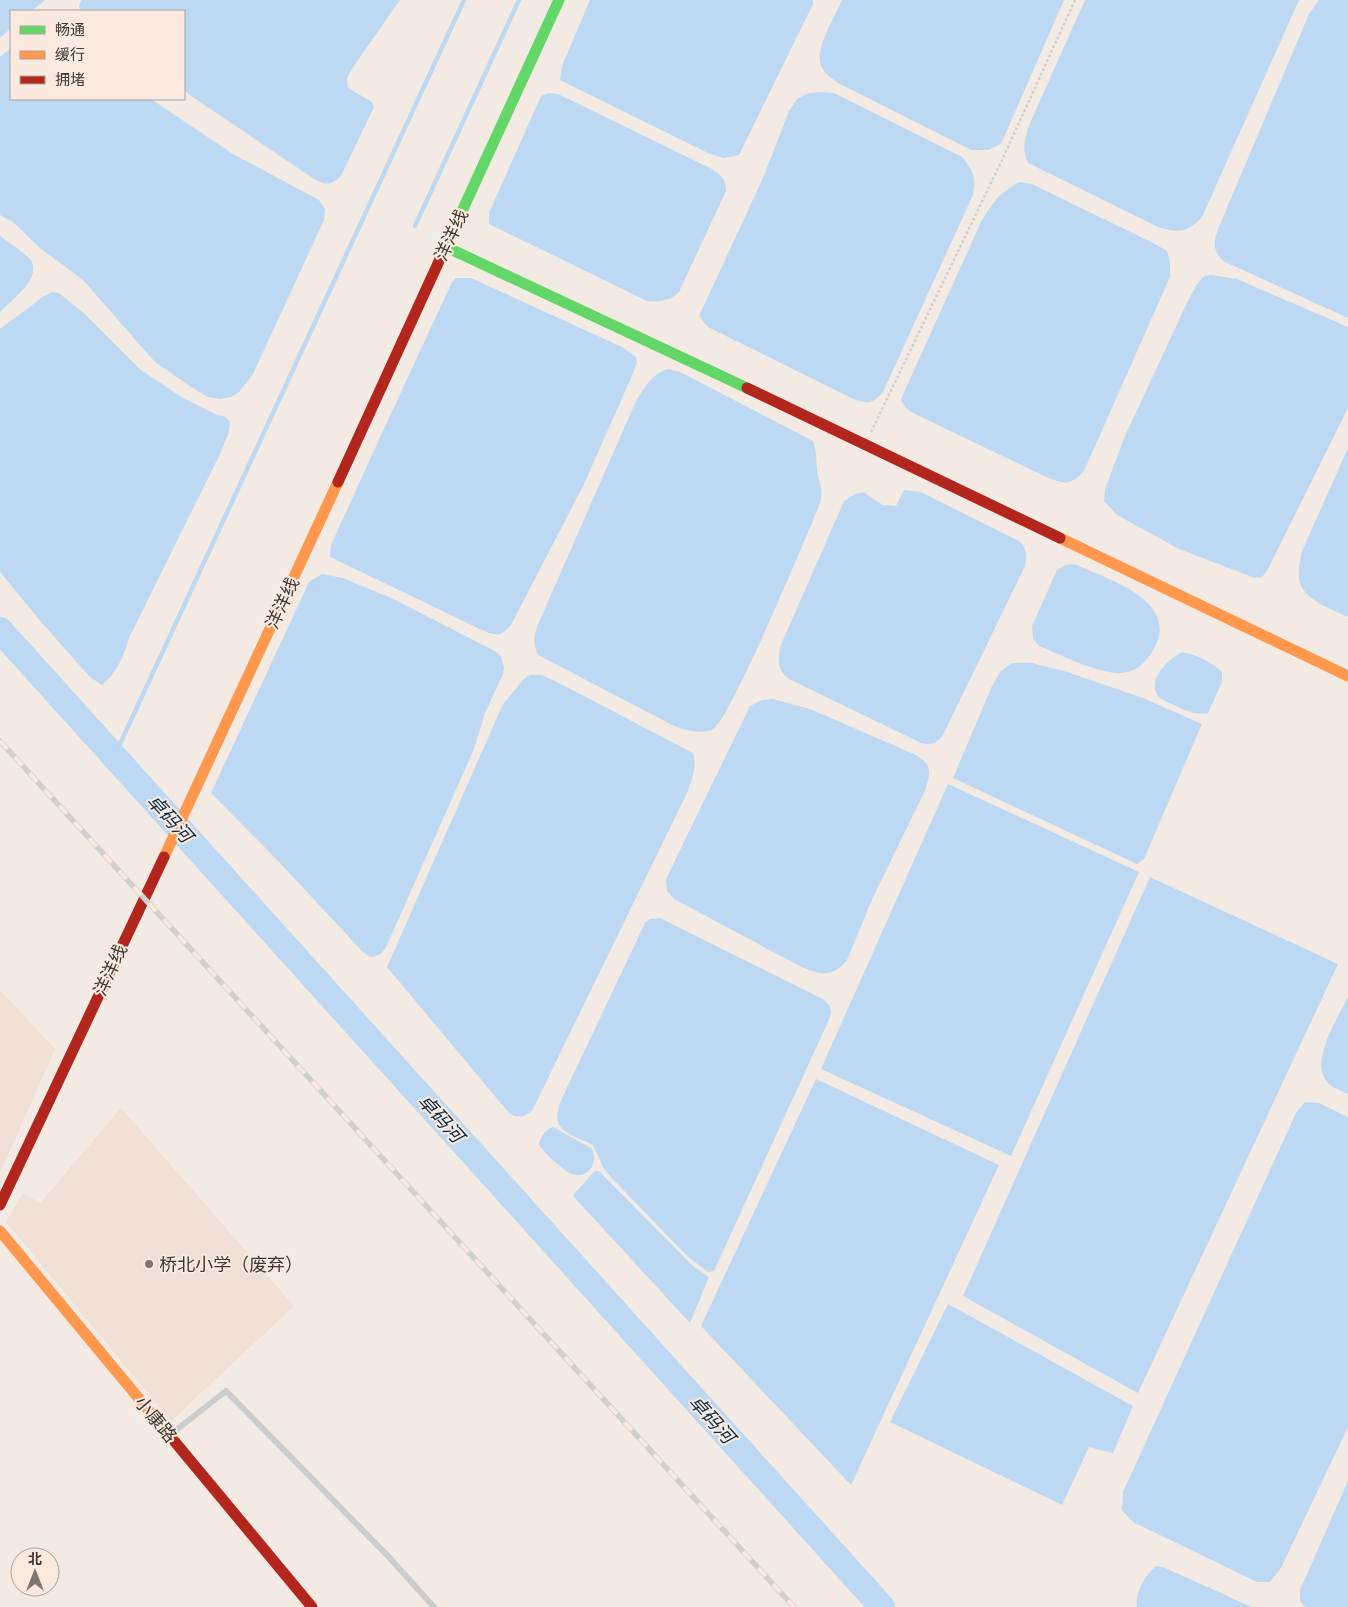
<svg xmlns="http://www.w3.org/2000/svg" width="1348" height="1607" font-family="'PT Sans Narrow','Noto Sans SC',sans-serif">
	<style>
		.built { fill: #efdfd4 }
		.water { fill: #bdd8f3 }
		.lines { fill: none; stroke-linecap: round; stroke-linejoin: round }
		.stream { stroke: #bdd8f3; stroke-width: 4.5 }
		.river { stroke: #bdd8f3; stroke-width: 26 }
		.path { stroke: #cfcdcc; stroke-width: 2.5; stroke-dasharray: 2.5 2.5; stroke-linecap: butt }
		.lane { stroke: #ceccca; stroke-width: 6 }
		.fast { stroke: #63d668; stroke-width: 11 }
		.slow { stroke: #ff974d; stroke-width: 11 }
		.jam { stroke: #b3261e; stroke-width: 11 }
		.rail-casing { stroke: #d2cfcd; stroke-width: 5.5 }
		.rail { stroke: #f9e9de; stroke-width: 4; stroke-dasharray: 11; stroke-linecap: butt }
		.poi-dot { fill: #7d7672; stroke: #f9e9de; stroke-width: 2 }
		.labels { text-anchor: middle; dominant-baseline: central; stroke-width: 4; stroke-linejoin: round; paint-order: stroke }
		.street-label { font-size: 18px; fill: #3e3834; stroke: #f9e9de }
		.poi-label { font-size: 18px; fill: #3e3834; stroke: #f9e9de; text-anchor: start }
		.water-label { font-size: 19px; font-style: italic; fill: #032b4c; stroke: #f9e9de }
	</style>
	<rect width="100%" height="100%" fill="#f3eae4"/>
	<path class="built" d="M0,990L55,1049L0,1173Z
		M121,1108L294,1306L171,1421L6,1222L23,1193L40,1203Z"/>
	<path class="water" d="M0,0H45L32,11H11V28L0,38Z
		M82,0H400L351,70L347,79L348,88L372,102L374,107L341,176C329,187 325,185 311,177L184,91V11H80L79,6Z
		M590,0H813V4L739,155L724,158L710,154L560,80L562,66Z
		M842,0H1064L1001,144L988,150H971L838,83C831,78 822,72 820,62C817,46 835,16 842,0Z
		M1085,0H1299L1202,217C1188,233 1178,233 1158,227L1028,163C1021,149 1025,137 1030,123Z
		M1319,0H1348V318L1223,261C1213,250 1213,243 1218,229L1309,14Z
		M11,48V99H151L233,154L319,200L325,209L324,220L253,374L239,392L231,397L221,399L208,397L196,390L155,362L83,280L40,248L13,222L0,215V57Z
		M821,92L834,93L962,157C974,171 976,177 973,195L883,392C872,404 869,404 853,399L708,327L699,316L763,178L789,111L798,98L809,93Z
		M549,93L558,94L712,169C721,175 726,179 726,191L679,292C669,301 661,302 647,301L489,224V213L541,96Z
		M1020,182L1032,184L1155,244L1167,251L1170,262V277L1084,471C1069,488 1061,483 1042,475L913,413L906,408L901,400L904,392L982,220C994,201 1000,192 1020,182Z
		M0,236C9,243 21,250 29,258C45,276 12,300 0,312Z
		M1211,275L1237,279L1348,327V408L1267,571L1262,577L1255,578L1179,549L1117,515L1104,501L1105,489L1125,436L1185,307L1197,284L1204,276Z
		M456,278H471L622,347L636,357L637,362L631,378L584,484L511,625C501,637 495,636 482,630L330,557L331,545L382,433L452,282Z
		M53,292L59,293L86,315L141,370L183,398L215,414L226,417L230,422L229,432L220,454L129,638C124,656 117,673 102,685L90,677L42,623L0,572V329C7,323 15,318 23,312C34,305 40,296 53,292Z
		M669,369L680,372L813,441C817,451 816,459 817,470C819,486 825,488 819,506C806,537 730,720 713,729C702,735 687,730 676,727L538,655C532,642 534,635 539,622L636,401C645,387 652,373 669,369Z
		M1348,448V617C1332,609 1306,601 1300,583C1297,573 1300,561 1302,551Z
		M904,490L921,492L1019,541C1027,549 1027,555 1025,566L942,737C935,744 930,745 921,743L791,680C777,672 778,662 780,647L844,501L855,494L863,492L883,505L896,506Z
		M1074,564C1109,580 1187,602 1150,655C1142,666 1134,673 1119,673C1097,673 1061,655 1039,646L1033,639L1032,626L1057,570L1065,565Z
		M322,574L343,578L391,598L495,651L501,657L504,667L503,674L485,713L474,749L387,945C383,953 380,956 370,957L362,951L280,863L211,793L309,582Z
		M1182,652C1195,654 1212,662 1222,672V682L1208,713C1195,715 1185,711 1174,705C1170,703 1164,701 1160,698C1144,682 1168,659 1182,652Z
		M1012,663H1032L1067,672L1143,698L1202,724L1144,859L1137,864L953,778L992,686L1000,672Z
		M530,675H542L559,683L693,753C697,767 692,778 688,791L532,1111C523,1117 518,1119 509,1113L387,967L503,704L524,679Z
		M773,699L810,709L916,755C934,765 930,776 924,793L874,895L847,960C831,980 817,974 796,964L674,899L667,891L666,879L750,706L762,700Z
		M948,784L1139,872L1011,1156L821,1069Z
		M1150,877L1338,964L1138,1393L963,1296Z
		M660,918L823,999C834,1009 832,1012 827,1024L714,1271L708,1272L687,1256L609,1175L603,1167L593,1145C564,1131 547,1130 564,1094L645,923L650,919Z
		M1348,997V1094C1342,1091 1333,1088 1328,1083C1308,1063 1338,1018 1348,997Z
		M816,1079L999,1165L851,1485L701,1326Z
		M1305,1102L1319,1103L1348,1117V1427L1281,1568L1270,1582H1257L1133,1522L1122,1510L1123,1492L1296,1113Z
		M553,1127L591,1148C600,1162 588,1180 572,1174C561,1169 546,1154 539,1145C540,1137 545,1130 553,1127Z
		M595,1171H599L693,1266L709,1277L690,1323L574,1197V1194Z
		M948,1304L1133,1406L1113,1453L1089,1447L1062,1505L890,1422Z
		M1348,1481V1607H1305L1300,1601V1590Z
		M1157,1566L1163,1567L1252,1607H1137C1134,1595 1146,1572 1157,1566Z"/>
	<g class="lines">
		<path class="stream" d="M415,226L519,0
			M114,757L464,0"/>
		<path class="river" d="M0,630L882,1607"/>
		<path class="path" d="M871,432L1003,158L1075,0"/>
		<path class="lane" d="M171,1434L226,1391L387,1555L434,1607"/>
		<path class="fast" d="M446,247L747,388
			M440,259L559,0"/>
		<path class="slow" d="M1060,538L1348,676
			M164,857L338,482
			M0,1231L175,1442"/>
		<path class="jam" d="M747,388L1060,538
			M338,482L440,259
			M0,1205L164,857
			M175,1442L312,1607"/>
		<defs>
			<path id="rail" d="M0,741L794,1607"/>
		</defs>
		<use href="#rail" class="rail-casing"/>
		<use href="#rail" class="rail"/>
	</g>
	<circle class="poi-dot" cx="149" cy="1264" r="5"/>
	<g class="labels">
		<g class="street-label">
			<text transform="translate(451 235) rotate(-65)">洋洋线</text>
			<text transform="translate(282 603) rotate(-65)">洋洋线</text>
			<text transform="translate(110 970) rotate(-65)">洋洋线</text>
			<text transform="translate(156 1419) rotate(50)">小康路</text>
		</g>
		<g class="poi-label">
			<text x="159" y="1264">桥北小学（废弃）</text>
		</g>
		<g class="water-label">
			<text transform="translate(170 818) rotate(48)">卓码河</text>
			<text transform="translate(441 1118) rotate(48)">卓码河</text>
			<text transform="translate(712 1419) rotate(48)">卓码河</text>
		</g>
	</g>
	<rect x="10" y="10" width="175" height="90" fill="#f9e9de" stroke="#aea29a"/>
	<rect x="20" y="26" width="25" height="8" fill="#63d668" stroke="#aea29a"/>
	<text x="55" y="35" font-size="15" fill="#3e3834">畅通</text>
	<rect x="20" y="51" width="25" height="8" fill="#ff974d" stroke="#aea29a"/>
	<text x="55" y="60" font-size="15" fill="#3e3834">缓行</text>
	<rect x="20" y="76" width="25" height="8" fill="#b3261e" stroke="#aea29a"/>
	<text x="55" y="85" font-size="15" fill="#3e3834">拥堵</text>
	<g transform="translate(35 1572)"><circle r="24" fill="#f9e9de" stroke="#aea29a"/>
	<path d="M0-4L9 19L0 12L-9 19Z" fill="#7d7672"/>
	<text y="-8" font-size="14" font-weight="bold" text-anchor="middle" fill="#3e3834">北</text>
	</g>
</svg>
